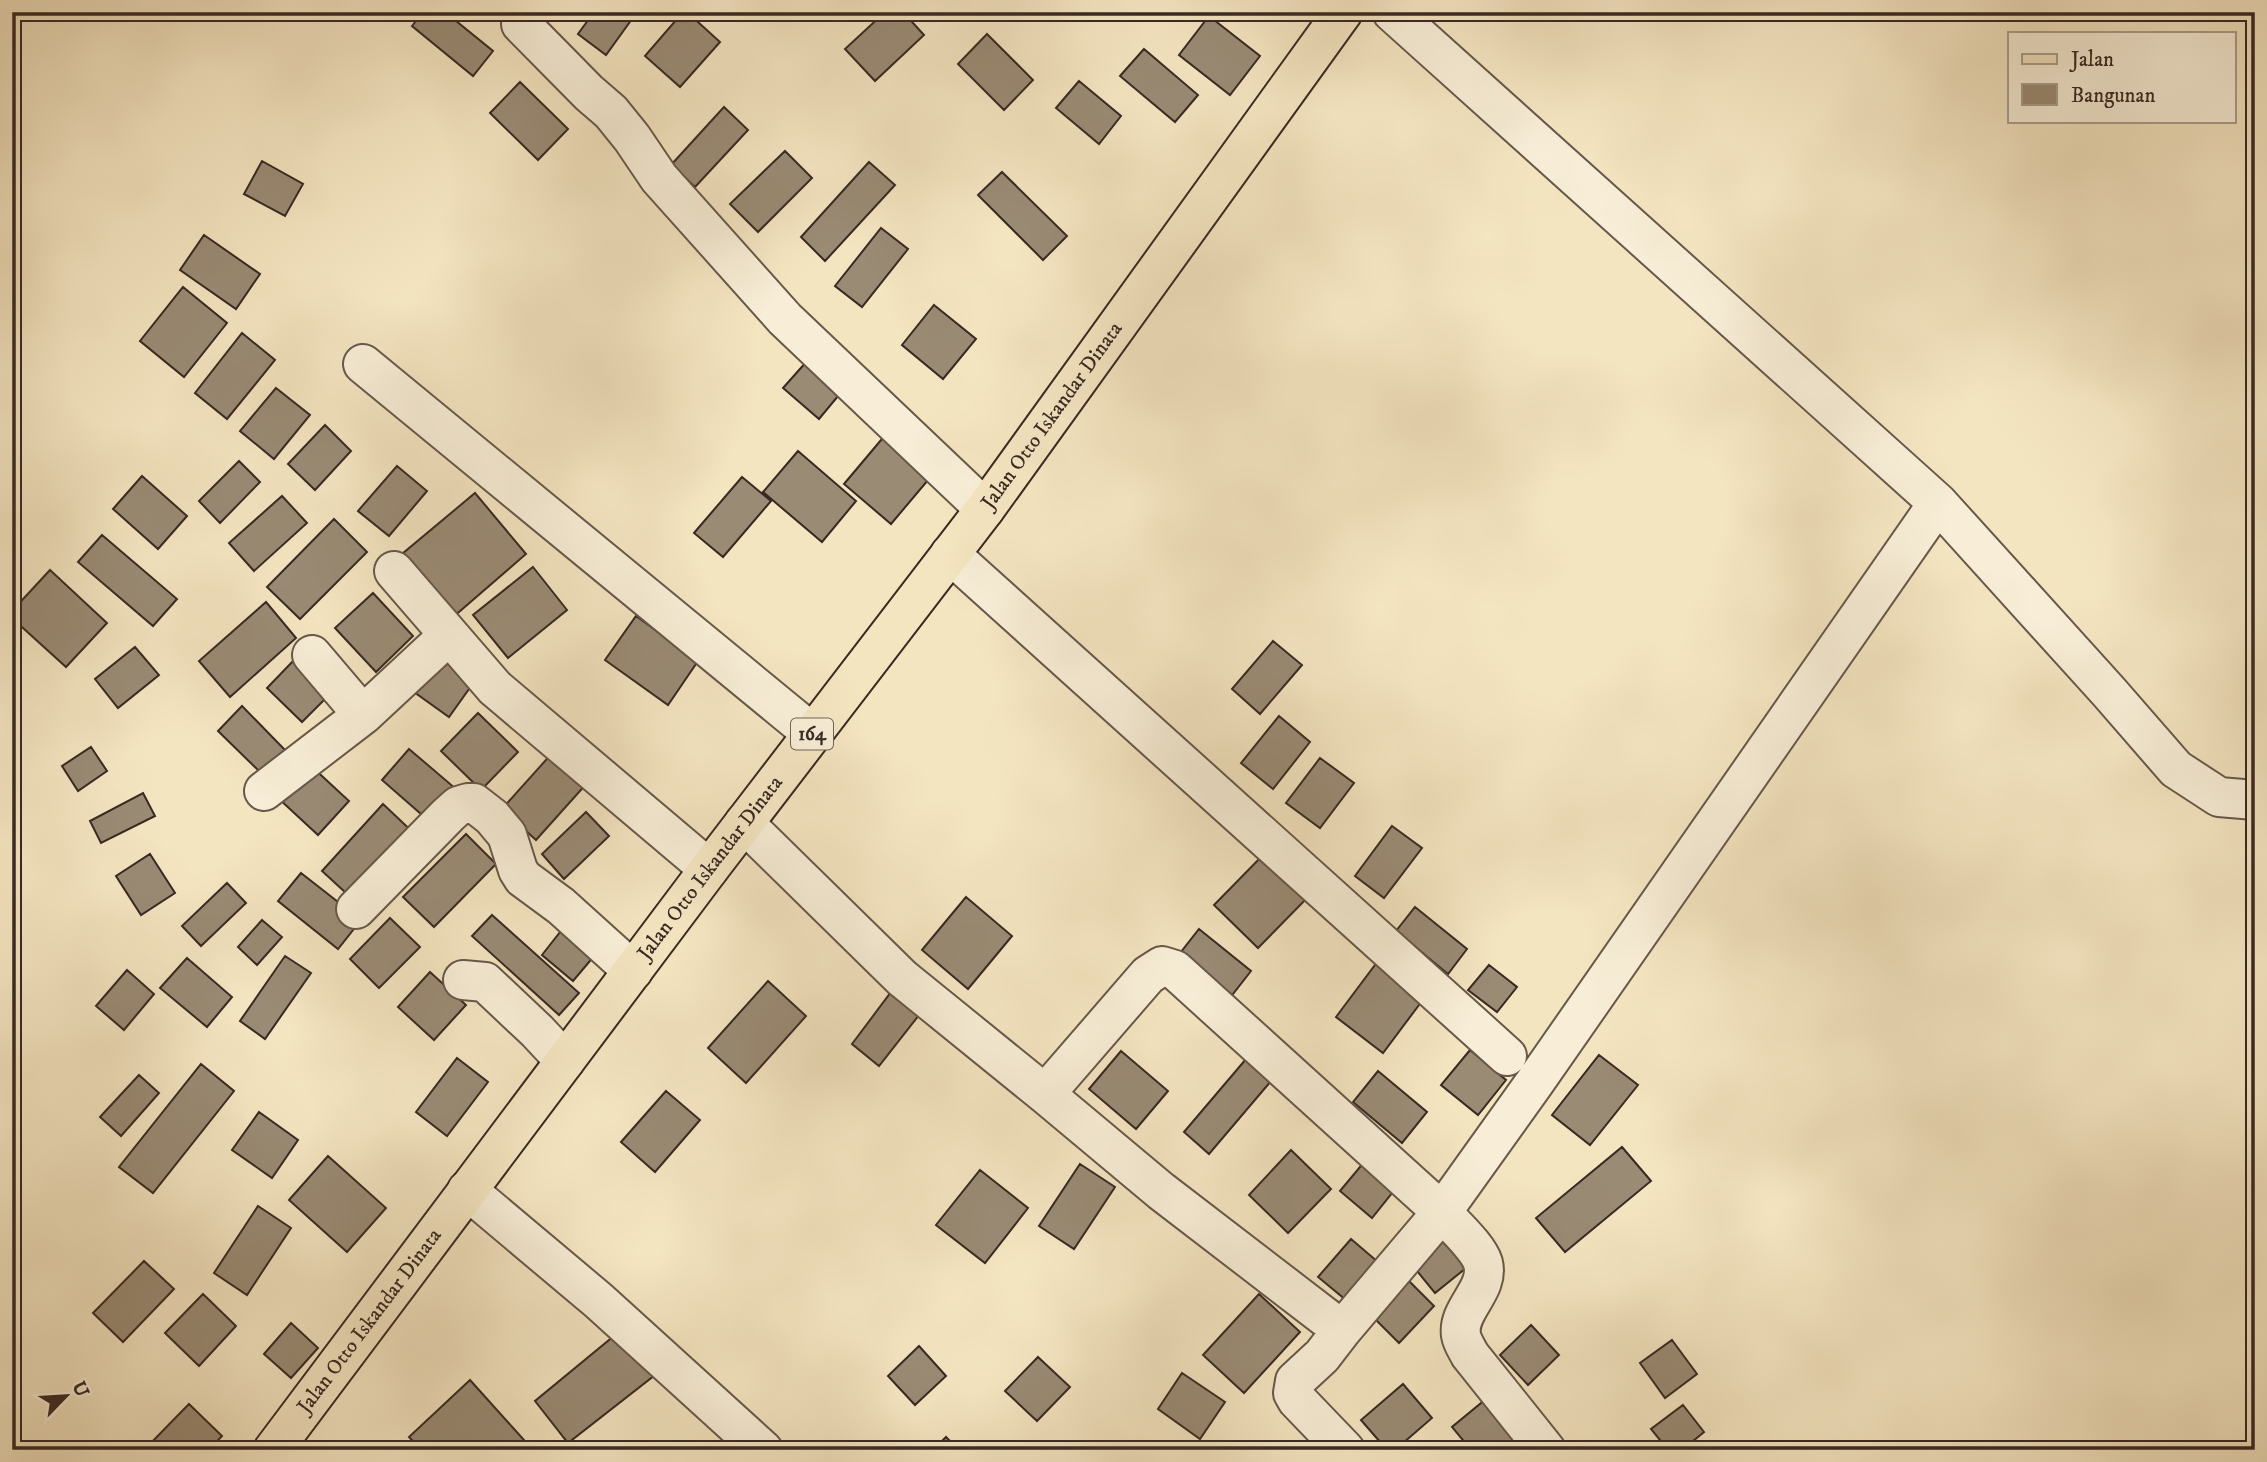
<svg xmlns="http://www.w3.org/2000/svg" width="2267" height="1462" font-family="'IM FELL DW Pica',serif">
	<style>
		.building { fill: #9a8b75; stroke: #382923; stroke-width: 2 }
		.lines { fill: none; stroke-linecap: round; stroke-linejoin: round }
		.minor-casing { stroke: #67584a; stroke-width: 42 }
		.major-casing { stroke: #382923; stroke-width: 42 }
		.minor { stroke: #f8eed7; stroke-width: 38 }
		.major { stroke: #f4e5c1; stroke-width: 38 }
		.labels { text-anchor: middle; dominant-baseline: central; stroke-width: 5; stroke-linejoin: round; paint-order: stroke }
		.shield { fill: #f8eed7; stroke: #726459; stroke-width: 2 }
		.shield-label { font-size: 19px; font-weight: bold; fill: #382923 }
		.street-label { font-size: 21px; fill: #382923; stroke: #f8eed7 }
	</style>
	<rect width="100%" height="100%" fill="#f4e5c1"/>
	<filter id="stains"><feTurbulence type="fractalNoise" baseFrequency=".00286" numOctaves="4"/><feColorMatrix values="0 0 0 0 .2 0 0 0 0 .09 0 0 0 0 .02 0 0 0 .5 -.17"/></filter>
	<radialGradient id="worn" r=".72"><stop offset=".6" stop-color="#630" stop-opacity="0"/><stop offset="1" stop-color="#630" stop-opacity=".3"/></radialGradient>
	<path class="building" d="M423,12H445L493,51L473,76L412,26Z
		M594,12H637L606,55L578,34Z
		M683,12H687L720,42L680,87L645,56Z
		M885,12H903L924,35L875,81L845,49Z
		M1209,16L1260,56L1230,95L1179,55Z
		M987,34L1033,80L1004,110L958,64Z
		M1144,49L1198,95L1175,122L1120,76Z
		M1079,81L1121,116L1099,144L1056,108Z
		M520,82L568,129L538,160L490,113Z
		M724,107L748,130L695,187L671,165Z
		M785,151L812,178L758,232L730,204Z
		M262,161L303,184L285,216L244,194Z
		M869,162L895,185L825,261L801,237Z
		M1002,172L1067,236L1043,260L978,195Z
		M881,228L908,249L862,307L835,286Z
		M204,235L260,274L236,309L180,270Z
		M183,287L227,323L184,377L140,341Z
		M934,305L976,339L943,379L902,345Z
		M242,333L275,360L227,419L195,393Z
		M808,360L843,390L819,419L783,388Z
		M276,388L310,415L274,459L240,431Z
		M325,425L351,451L315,490L288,464Z
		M892,427L939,467L891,524L844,484Z
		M798,451L856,501L822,542L763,492Z
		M239,461L260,482L220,523L199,501Z
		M397,466L427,491L389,536L358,511Z
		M142,476L187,516L158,549L113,509Z
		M742,477L771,501L723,557L694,533Z
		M475,493L526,554L452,618L402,554Z
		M282,496L307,523L254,571L229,543Z
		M334,519L367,552L300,619L267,587Z
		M102,535L177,599L153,626L78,562Z
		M533,567L567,610L508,658L473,615Z
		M50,570L107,623L66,667L12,618V611Z
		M373,593L413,636L376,672L335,628Z
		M266,602L296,638L230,697L199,661Z
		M636,616L698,661L668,705L605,660Z
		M1273,641L1302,665L1260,714L1232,689Z
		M135,647L159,675L118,708L95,679Z
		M440,657L474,682L449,717L414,692Z
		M296,658L331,693L302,722L267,688Z
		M242,706L286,751L263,775L218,731Z
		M478,713L518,752L481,790L441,751Z
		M1279,716L1310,742L1273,789L1241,763Z
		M91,747L107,771L78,791L62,766Z
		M409,749L456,789L429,821L382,780Z
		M554,751L588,782L536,840L502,809Z
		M1320,758L1354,783L1320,828L1286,803Z
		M309,764L349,801L318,835L278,798Z
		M143,793L155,816L101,843L90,821Z
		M383,804L419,838L358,904L322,871Z
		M586,812L609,836L564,879L542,854Z
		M1392,826L1422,848L1384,898L1355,876Z
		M466,834L496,864L434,927L403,897Z
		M1267,851L1311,894L1258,948L1214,905Z
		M150,854L175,893L141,915L116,876Z
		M301,873L361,920L338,949L278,901Z
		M227,883L246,903L201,946L182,926Z
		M966,897L1012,936L968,989L922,950Z
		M1415,907L1467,949L1448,974L1396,931Z
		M492,915L579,993L559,1015L472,936Z
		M390,918L420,947L379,988L350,959Z
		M262,920L282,937L257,965L238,947Z
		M568,922L600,949L573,981L542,955Z
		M1199,929L1251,971L1229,999L1177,957Z
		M285,956L311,973L265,1039L240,1021Z
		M187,958L232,997L207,1027L160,988Z
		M1378,961L1425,997L1383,1053L1336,1017Z
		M1489,965L1517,987L1497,1012L1468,990Z
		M127,970L154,994L124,1030L96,1006Z
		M430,972L466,1005L434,1040L398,1007Z
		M768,981L806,1016L746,1083L708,1048Z
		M894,988L923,1010L879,1066L852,1044Z
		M1470,1050L1506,1080L1478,1115L1441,1085Z
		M1121,1051L1168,1091L1136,1129L1089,1089Z
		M1252,1052L1277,1074L1209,1154L1184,1132Z
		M1599,1055L1638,1085L1590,1145L1552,1115Z
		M457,1058L488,1082L447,1136L416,1112Z
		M201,1064L234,1091L153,1193L119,1167Z
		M1378,1071L1427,1112L1402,1143L1353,1102Z
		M139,1075L159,1093L121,1136L100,1117Z
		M666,1091L700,1120L655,1172L621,1142Z
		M259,1112L298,1140L272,1178L232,1150Z
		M1622,1147L1651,1181L1565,1252L1536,1218Z
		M1291,1150L1331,1189L1288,1233L1249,1195Z
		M328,1156L386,1208L347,1252L289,1200Z
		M1365,1161L1396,1188L1372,1218L1340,1191Z
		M1080,1164L1115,1187L1074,1249L1039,1226Z
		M980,1170L1028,1208L985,1263L936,1225Z
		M258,1206L291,1228L247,1295L214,1273Z
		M1449,1237L1471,1264L1435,1293L1413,1266Z
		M1351,1239L1378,1262L1346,1300L1318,1277Z
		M144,1261L174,1289L123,1342L93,1313Z
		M1406,1278L1434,1306L1399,1343L1370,1314Z
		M203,1294L236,1326L199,1366L165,1333Z
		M1259,1294L1300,1332L1244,1393L1203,1355Z
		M291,1323L318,1348L291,1378L264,1354Z
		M1531,1325L1559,1355L1528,1385L1500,1355Z
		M620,1331L655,1375L568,1443L535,1401Z
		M1672,1340L1697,1374L1665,1398L1640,1363Z
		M919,1346L946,1376L915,1405L888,1376Z
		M1038,1357L1070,1387L1037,1421L1005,1391Z
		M1182,1373L1225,1402L1200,1439L1158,1409Z
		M470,1380L533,1450H421L409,1437Z
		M1403,1384L1432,1418L1395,1450H1387L1361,1420Z
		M1486,1399L1530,1450H1471L1452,1427Z
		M189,1404L222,1436L209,1450H144Z
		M1683,1405L1704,1432L1682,1450H1668L1651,1429Z
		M946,1437L959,1450H933Z"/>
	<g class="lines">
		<defs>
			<path id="minor" d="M1392,12L1938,503L2109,692L2176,769L2219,797L2255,800
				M521,24L589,93L611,112L632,138L659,178L785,319L985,509
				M363,364L813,734
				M950,554L1507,1056
				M394,571L495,688L709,869
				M312,655L363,715L449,635
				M264,791L363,715
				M744,823L902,978L1045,1094L1161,1191L1342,1330L1322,1356L1295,1381L1293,1393L1297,1400L1345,1450
				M356,909L448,815L458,806L468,803H474L492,817L507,835L518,870L523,878L561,906L633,971
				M463,980L485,982L537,1031L565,1061
				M1045,1094L1148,975L1162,966L1175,970L1442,1212C1454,1226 1478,1247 1483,1263C1490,1290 1457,1309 1461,1335C1462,1342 1467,1349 1470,1355L1546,1450
				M467,1190L599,1301L763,1450
				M1342,1330L1442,1212L1535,1082L1938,503"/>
			<g id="major">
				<path id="s1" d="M273,1450L709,869L985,509L1343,12"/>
			</g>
		</defs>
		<use href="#minor" class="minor-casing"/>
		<use href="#major" class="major-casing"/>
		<use href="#minor" class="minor"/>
		<use href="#major" class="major"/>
	</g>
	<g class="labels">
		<rect class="shield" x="791" y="718.5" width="42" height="31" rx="5"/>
		<g class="shield-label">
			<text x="812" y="734">164</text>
		</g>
		<g class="street-label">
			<text stroke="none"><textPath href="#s1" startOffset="1295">Jalan Otto Iskandar Dinata</textPath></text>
			<text stroke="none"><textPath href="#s1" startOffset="728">Jalan Otto Iskandar Dinata</textPath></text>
			<text stroke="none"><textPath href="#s1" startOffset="161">Jalan Otto Iskandar Dinata</textPath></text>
		</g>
	</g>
	<rect width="2267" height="1462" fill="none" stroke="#f4e5c1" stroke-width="42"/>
	<rect x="14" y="14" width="2239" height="1434" fill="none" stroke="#382923" stroke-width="3.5"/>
	<rect x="21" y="21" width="2225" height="1420" fill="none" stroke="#382923" stroke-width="2"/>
	<rect x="2008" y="32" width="228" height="91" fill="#f8eed7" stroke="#ab9f8f" stroke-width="2"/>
	<rect x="2022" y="54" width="35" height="10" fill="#f4e5c1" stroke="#ab9f8f" stroke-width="2"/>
	<text x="2071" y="66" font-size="21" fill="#382923">Jalan</text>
	<rect x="2022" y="84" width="35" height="21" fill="#9a8b75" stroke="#ab9f8f" stroke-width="2"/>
	<text x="2071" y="102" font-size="21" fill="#382923">Bangunan</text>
	<g transform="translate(66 1396) rotate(65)" stroke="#f8eed7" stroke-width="5" paint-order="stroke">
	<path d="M0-5L12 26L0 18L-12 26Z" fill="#382923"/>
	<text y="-10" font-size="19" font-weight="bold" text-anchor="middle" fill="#382923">U</text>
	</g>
	<rect width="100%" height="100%" filter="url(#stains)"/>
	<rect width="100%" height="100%" fill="url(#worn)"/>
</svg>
